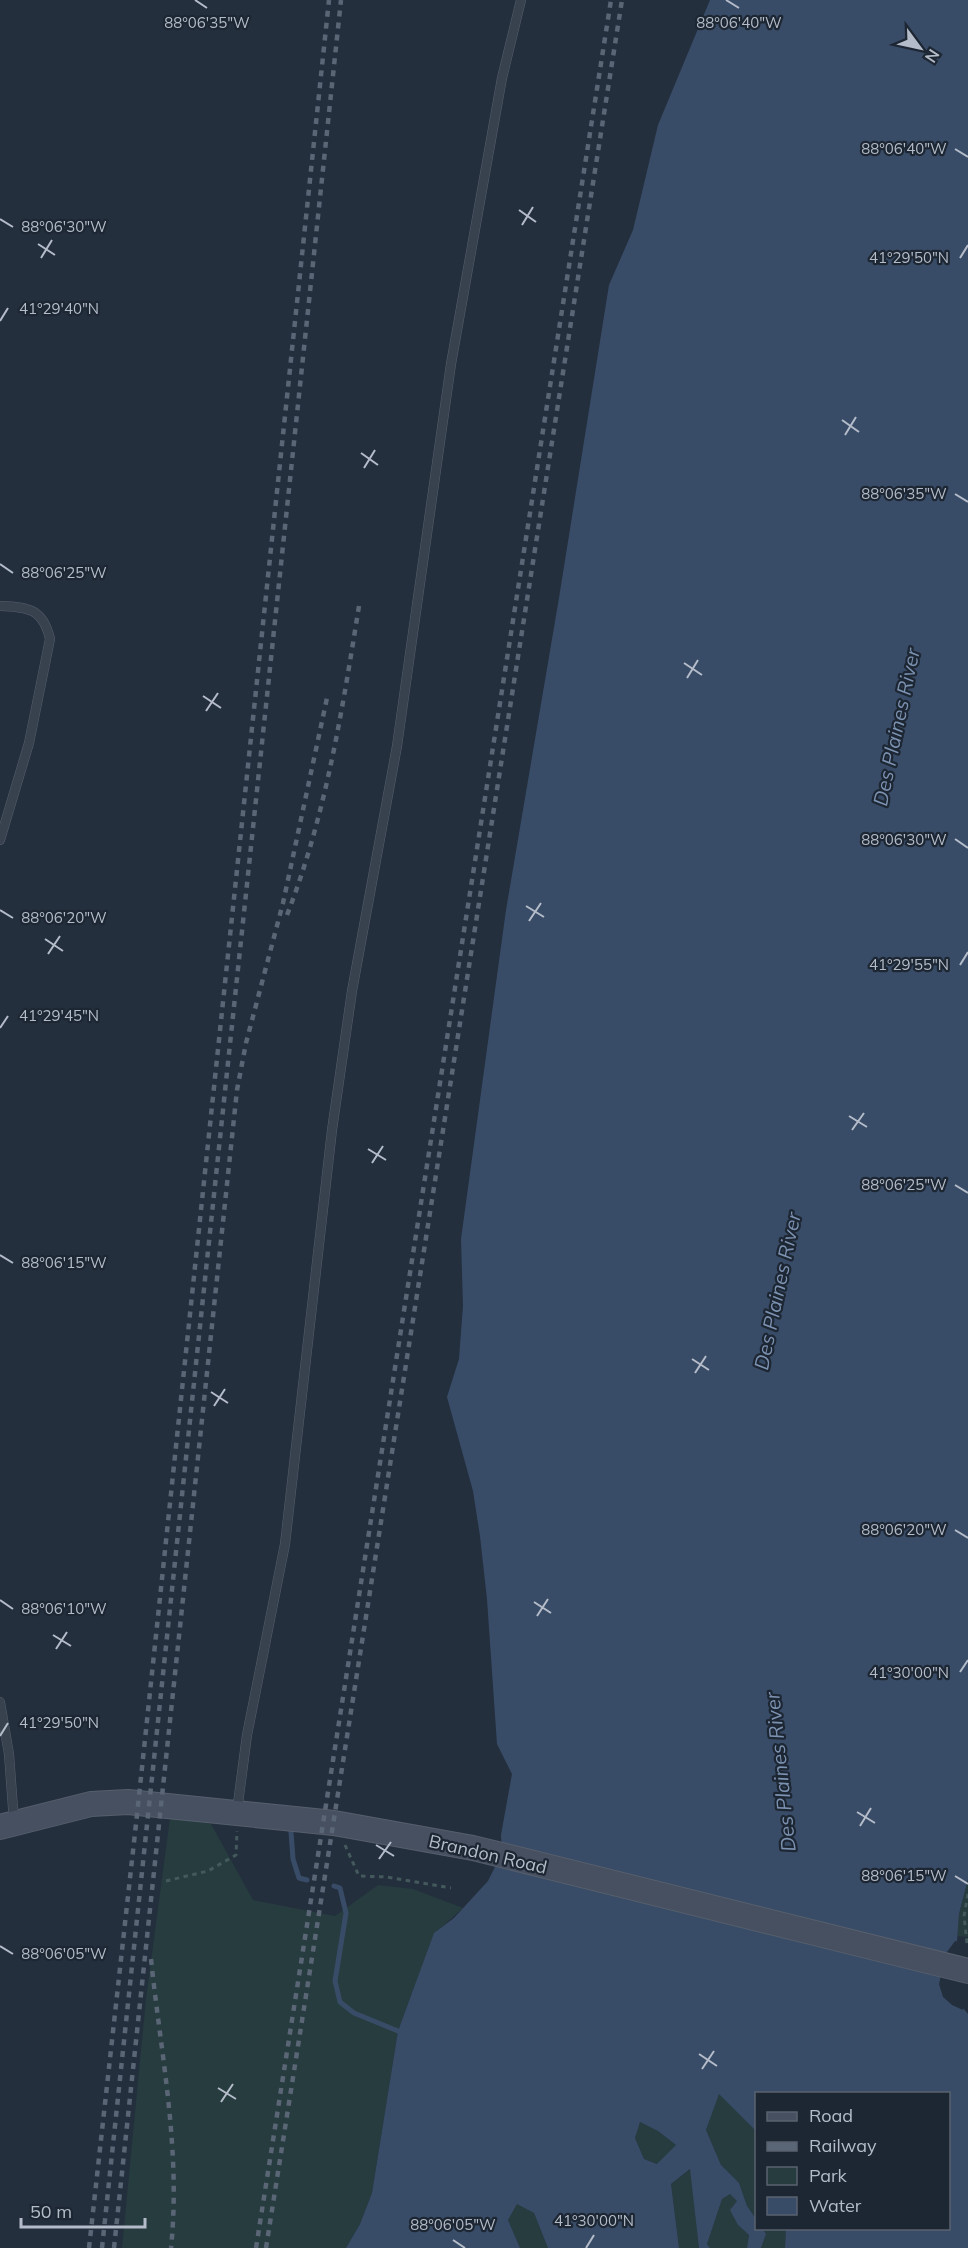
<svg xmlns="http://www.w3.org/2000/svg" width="968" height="2248" font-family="Mulish,sans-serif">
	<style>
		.green { fill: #263c3f }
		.water { fill: #394c67; fill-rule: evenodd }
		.pier { fill: #242f3e }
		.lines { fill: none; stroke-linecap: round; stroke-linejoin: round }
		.stream { stroke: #394c67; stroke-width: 5 }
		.lane-casing { stroke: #565f6c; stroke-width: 10 }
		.secondary-casing { stroke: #565f6c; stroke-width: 26 }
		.path { stroke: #44595c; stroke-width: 3; stroke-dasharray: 4.5 4.5; stroke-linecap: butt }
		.lane { stroke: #38414e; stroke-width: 9 }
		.secondary { stroke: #465061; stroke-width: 24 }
		.rail { stroke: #5a6575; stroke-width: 4.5; stroke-dasharray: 6 6; stroke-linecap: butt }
		.ticks { fill: none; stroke: #b4bcc9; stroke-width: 2 }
		.labels { text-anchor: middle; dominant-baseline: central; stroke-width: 4.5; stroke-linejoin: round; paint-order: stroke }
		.street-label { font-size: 18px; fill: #b4bcc9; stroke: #1d2633 }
		.water-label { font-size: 20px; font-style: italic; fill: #7c92b1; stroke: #1d2633 }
		.ticks-label { font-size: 15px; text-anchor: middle; fill: #b4bcc9; stroke: #1d2633; stroke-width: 4.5; stroke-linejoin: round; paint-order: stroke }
	</style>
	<rect width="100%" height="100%" fill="#242f3e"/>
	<path class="green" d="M170,1818L211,1824L253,1900L335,1916L378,1885L413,1889L463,1908L434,1934L398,2031L372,2193L360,2224L346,2248H122L146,1999Z
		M968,1879V1937L957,1936L959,1914Z
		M719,2093L756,2131V2219L747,2206L739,2183L721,2165L706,2130Z
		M640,2122L658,2131L676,2145L658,2164L644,2159L635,2138Z
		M691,2169L699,2248H679L671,2184Z
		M730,2193L737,2201L738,2225L749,2235L747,2248H710L707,2244L722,2199Z
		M517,2203L534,2213L548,2248H520L508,2220Z
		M763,2229H786L785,2248H761L766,2234Z"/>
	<path class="water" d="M710,0H968V1879L959,1914L957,1941L949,1951L940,1980L946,1998L963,2008L968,2014V2248H785L786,2229L948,2228V2094H756V2131L719,2094L706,2130L721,2165L739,2183L747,2206L756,2219V2228L763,2229L766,2234L761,2248H747L749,2235L738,2225L730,2210L737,2201L730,2194L722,2199L707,2244L710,2248H699L690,2169L671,2184L679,2248H548L534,2213L517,2204L508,2220L520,2248H346L360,2224L372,2193L398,2031L434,1933L454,1918L488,1881L502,1853L501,1835L512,1774L497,1744L487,1599L480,1536L473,1491L447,1397L459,1359L463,1306L461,1239L506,910L559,598L609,285L633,230L658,125ZM640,2122L658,2131L676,2145L657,2164L644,2159L635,2138Z"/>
	<path class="pier" d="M955,1941L960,1942L951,1953L943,1980L948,1996L964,2005L963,2010L952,2005L943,1997L939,1984L947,1952Z"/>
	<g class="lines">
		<path class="stream" d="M291,1832L293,1859L299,1878L307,1880
			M334,1886L340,1888L346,1913L335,1981L340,2002L354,2013L398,2031"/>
		<defs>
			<path id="lane" d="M0,606C29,607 43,609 50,639L29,743L0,840
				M0,1702L9,1754L14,1822
				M237,1811L247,1735L285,1544L332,1130L352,991L397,746L451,364L502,78L521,0"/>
			<path id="secondary" d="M0,1827L91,1804L128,1802L334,1823L473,1848L968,1971"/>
		</defs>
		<use href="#lane" class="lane-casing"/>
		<use href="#secondary" class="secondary-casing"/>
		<path class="path" d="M345,1845L359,1876L387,1877L451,1888
			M166,1881L208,1871L236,1855L237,1831
			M967,1943L964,1916L968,1894"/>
		<use href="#lane" class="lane"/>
		<use href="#secondary" class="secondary"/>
		<path class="rail" d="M287,915C326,815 342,711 359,606
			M151,1959C161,2056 181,2149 171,2248
			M89,2248L137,1815L329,0
			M102,2248L341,0
			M114,2248L237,1090L246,1043L283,903L327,698
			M256,2248L611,0
			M266,2248L622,0"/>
	</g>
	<path class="ticks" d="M195,0L207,8M726,0L739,8M955,149L968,157M519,210L536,222M0,219L13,227M522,225L533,207M38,244L55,255M41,258L52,240M960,258L968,245M0,321L8,308M842,420L859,432M845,435L856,417M361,453L378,465M364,468L375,450M955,494L968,502M0,564L13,573M684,663L702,675M687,678L698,660M203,696L221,708M206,711L218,693M955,839L968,848M526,906L544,917M0,910L13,918M529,921L541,903M45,939L63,951M48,954L60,936M960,965L968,952M0,1028L8,1016M849,1116L867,1127M852,1130L864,1113M368,1149L386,1160M372,1163L383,1146M955,1185L968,1193M0,1255L13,1263M692,1359L709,1370M695,1373L706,1356M211,1392L228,1403M214,1406L225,1389M955,1530L968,1538M0,1600L13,1609M534,1602L551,1613M537,1616L548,1599M53,1635L71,1646M56,1649L67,1632M960,1672L968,1660M0,1736L8,1723M857,1812L875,1823M860,1826L871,1808M376,1845L394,1856M379,1859L391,1842M955,1876L968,1884M0,1946L13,1954M699,2054L717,2066M702,2069L714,2051M218,2088L236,2099M221,2102L233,2084M453,2240L465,2248M586,2248L594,2235"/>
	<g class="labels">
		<g class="street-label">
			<text transform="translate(488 1854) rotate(13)">Brandon Road</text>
		</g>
		<g class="water-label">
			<text transform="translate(896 727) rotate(-78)">Des Plaines River</text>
			<text transform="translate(777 1291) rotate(-78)">Des Plaines River</text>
			<text transform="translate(780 1772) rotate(-96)">Des Plaines River</text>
		</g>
	</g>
	<g class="ticks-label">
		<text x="207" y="28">88°06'35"W</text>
		<text x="739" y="28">88°06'40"W</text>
		<text x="904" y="154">88°06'40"W</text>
		<text x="64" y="232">88°06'30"W</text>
		<text x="909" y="263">41°29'50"N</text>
		<text x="59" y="314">41°29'40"N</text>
		<text x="904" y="499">88°06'35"W</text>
		<text x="64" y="578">88°06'25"W</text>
		<text x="904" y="845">88°06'30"W</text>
		<text x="64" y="923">88°06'20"W</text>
		<text x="909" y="970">41°29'55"N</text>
		<text x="59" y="1021">41°29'45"N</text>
		<text x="904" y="1190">88°06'25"W</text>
		<text x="64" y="1268">88°06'15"W</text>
		<text x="904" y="1535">88°06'20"W</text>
		<text x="64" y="1614">88°06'10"W</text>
		<text x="909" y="1678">41°30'00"N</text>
		<text x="59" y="1728">41°29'50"N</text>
		<text x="904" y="1881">88°06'15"W</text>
		<text x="64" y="1959">88°06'05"W</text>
		<text x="594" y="2226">41°30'00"N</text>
		<text x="453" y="2230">88°06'05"W</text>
	</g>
	<rect x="755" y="2092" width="195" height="138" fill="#1d2633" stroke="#59626f" stroke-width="1.5"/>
	<rect x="767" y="2112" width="30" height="9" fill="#465061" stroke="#59626f" stroke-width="1.5"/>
	<text x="809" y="2122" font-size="18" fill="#b4bcc9">Road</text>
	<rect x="767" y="2142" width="30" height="9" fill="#5a6575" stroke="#59626f" stroke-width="1.5"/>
	<text x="809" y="2152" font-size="18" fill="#b4bcc9">Railway</text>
	<rect x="767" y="2167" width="30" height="18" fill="#263c3f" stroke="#59626f" stroke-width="1.5"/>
	<text x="809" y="2182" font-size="18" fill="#b4bcc9">Park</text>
	<rect x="767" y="2197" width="30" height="18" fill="#394c67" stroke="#59626f" stroke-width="1.5"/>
	<text x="809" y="2212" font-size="18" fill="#b4bcc9">Water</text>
	<g transform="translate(920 48) rotate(123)" stroke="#1d2633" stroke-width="4.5" paint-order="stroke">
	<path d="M0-4.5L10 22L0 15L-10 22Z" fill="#b4bcc9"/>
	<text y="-9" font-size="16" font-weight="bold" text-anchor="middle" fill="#b4bcc9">N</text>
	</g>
	<path d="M21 2218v9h124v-9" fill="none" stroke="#b4bcc9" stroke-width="3"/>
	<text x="30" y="2218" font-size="18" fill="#b4bcc9" stroke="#1d2633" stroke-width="4.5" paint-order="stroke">50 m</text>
</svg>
